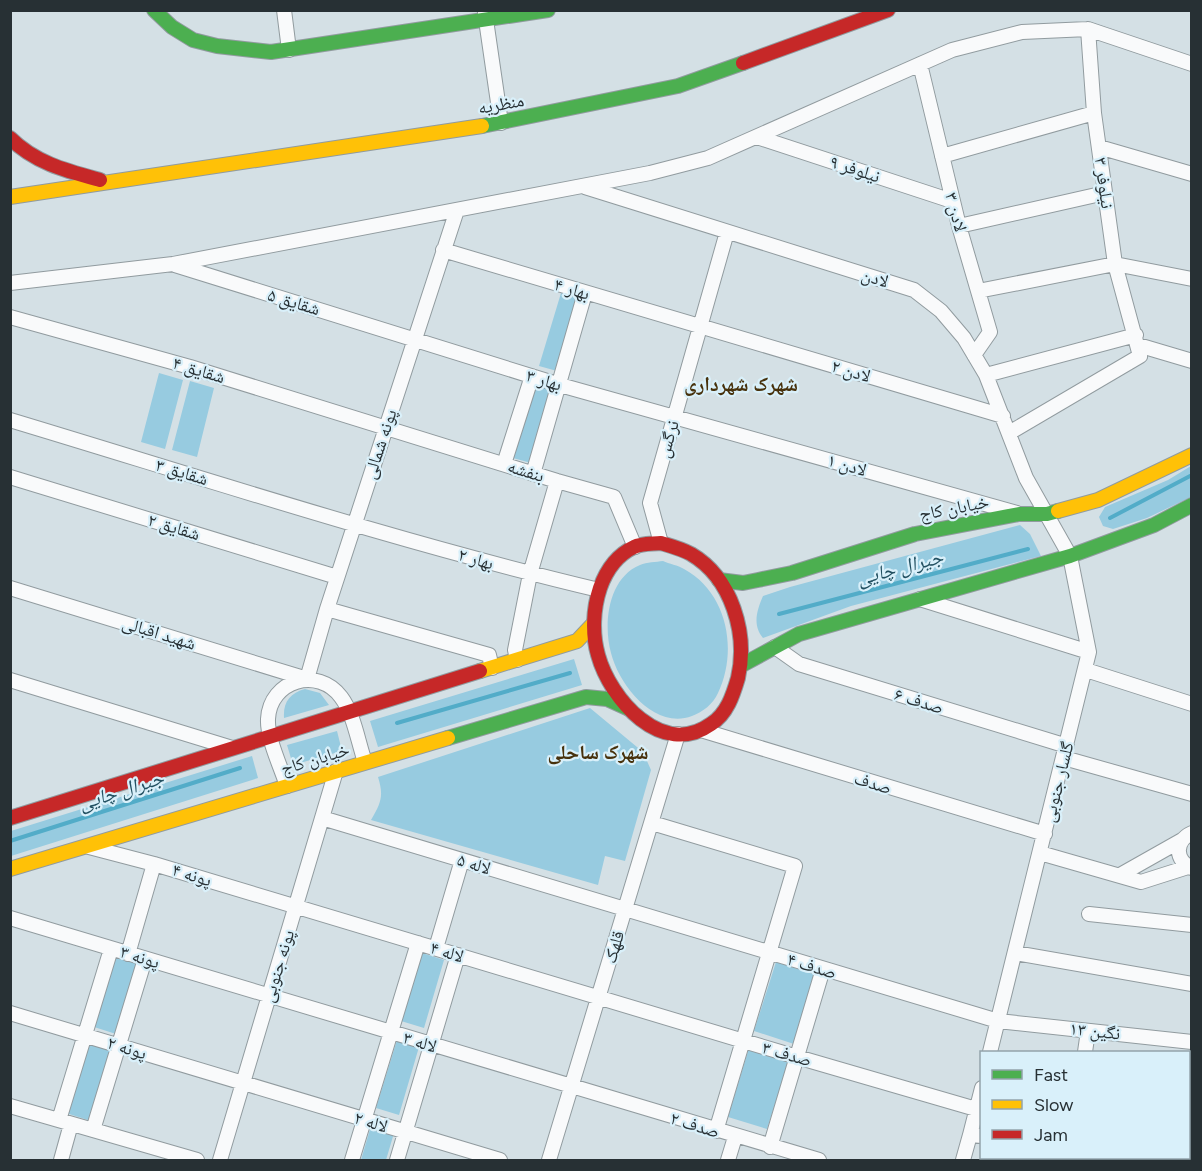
<svg xmlns="http://www.w3.org/2000/svg" width="1202" height="1171" font-family="Figtree,'Noto Naskh Arabic',sans-serif">
	<style>
		.green { fill: #97cbe0 }
		.lines { fill: none; stroke-linecap: round; stroke-linejoin: round }
		.stream { stroke: #52acc8; stroke-width: 4 }
		.street-casing { stroke: #919b9f; stroke-width: 16 }
		.fast-casing { stroke: #919b9f; stroke-width: 16 }
		.slow-casing { stroke: #919b9f; stroke-width: 16 }
		.jam-casing { stroke: #919b9f; stroke-width: 16 }
		.street { stroke: #f9fafb; stroke-width: 14 }
		.fast { stroke: #4caf50; stroke-width: 14 }
		.slow { stroke: #ffc107; stroke-width: 14 }
		.jam { stroke: #c62828; stroke-width: 14 }
		.labels { text-anchor: middle; dominant-baseline: central; stroke-width: 4.5; stroke-linejoin: round; paint-order: stroke }
		.street-label { font-size: 18px; fill: #273034; stroke: #d9f0fa }
		.neighbourhood-label { font-size: 20px; font-weight: bold; fill: #47310c; stroke: #d9f0fa }
		.water-label { font-size: 20px; font-style: italic; fill: #225061; stroke: #d9f0fa }
	</style>
	<rect width="100%" height="100%" fill="#d4e0e5"/>
	<path class="green" d="M561,293L578,298L557,371L539,366Z
		M159,373L183,380L165,449L141,442Z
		M190,381L214,388L197,457L172,450Z
		M535,385L553,390L531,463L513,458Z
		M1191,466V497L1147,518L1113,529L1103,526L1099,517L1105,507L1168,480Z
		M1020,525L1030,534L1041,556L851,606L763,638C752,625 757,610 763,596L790,587Z
		M663,561C669,564 678,565 684,569C728,593 738,651 718,693C713,704 703,712 692,716C654,730 619,685 611,653C603,624 608,578 640,565C647,562 656,562 663,561Z
		M574,659L582,685L378,747L370,721Z
		M305,689L320,693L329,705L284,718C283,702 290,693 305,689Z
		M590,708L643,752L651,770L625,861L605,856L598,885L371,820C381,803 384,796 378,777Z
		M337,731L342,751L293,765L287,745Z
		M252,756L258,778L11,856V831Z
		M422,953L444,960L424,1028L401,1021Z
		M113,955L138,963L116,1034L91,1026Z
		M776,962L816,975L794,1044L754,1031Z
		M397,1040L419,1047L399,1115L376,1108Z
		M88,1042L113,1050L91,1121L66,1113Z
		M749,1048L789,1060L767,1129L728,1117Z
		M371,1126L394,1133L386,1160H361Z"/>
	<g class="lines">
		<path class="stream" d="M1110,518L1192,475
			M779,614L1028,549
			M397,723L570,673
			M10,841L240,768"/>
		<defs>
			<path id="street" d="M284,10L289,50
				M485,13L501,123
				M920,64L959,226L990,332L974,355
				M757,137L952,201
				M1099,147L1192,174
				M942,156L1094,113
				M585,187L914,290L941,311L964,338L986,375L1026,478L1070,556L1089,652L990,1052
				M959,226L1105,193
				M443,250L1003,416
				M175,265L560,385L1017,513
				M10,283L173,264L650,173L708,158L952,50L1022,32L1088,29L1192,64
				M978,291L1115,264L1192,279
				M10,317L190,367L557,481L614,497L635,547
				M1138,345L1192,361
				M986,375L1136,335
				M10,420C206,479 401,543 599,590
				M1009,433L1140,356L1115,264L1094,113L1088,29
				M504,464L532,376
				M533,474L585,293
				M10,477L337,577
				M661,543L650,503L727,232
				M10,588L307,679L327,609L457,210
				M920,599L1089,652
				M327,609L489,655L492,668
				M775,647L799,664L1067,746
				M517,660L515,650L530,574L557,481
				M1086,670L1192,704
				M10,680L232,748
				M701,730L1045,834
				M1064,758L1192,794
				M287,786C281,767 267,739 268,719C270,680 318,666 341,697C354,714 358,742 365,762
				M322,818L998,1021L1192,1042
				M652,823L795,866L716,1131
				M1192,833C1174,841 1175,861 1192,868
				M89,847L154,864L797,1057L976,1109
				M1040,853L1141,882L1188,867
				M1120,875L1182,840
				M1089,914L1192,925
				M10,918L819,1160
				M436,948L462,860
				M1015,953L1192,984
				M128,954L154,864
				M10,1013L500,1160
				M1085,1052L1088,1031
				M982,1088L970,1135L982,1136
				M10,1106L197,1160
				M59,1120L111,949
				M93,1130L145,959
				M770,1147L823,969
				M1188,1156H1192
				M61,1160L71,1124
				M220,1160L336,771
				M352,1160L418,943
				M397,1160L458,955
				M549,1160L678,734
				M728,1160L735,1137
				M963,1160L970,1135"/>
			<path id="fast" d="M154,10L172,27L193,40L217,46L271,52L548,10
				M482,126L678,86L743,63
				M719,580L743,583L758,580L792,573L915,534L1019,514H1047L1058,511
				M742,665L799,634L1070,556L1154,525L1192,505
				M448,738L586,697L607,699L629,709"/>
			<path id="slow" d="M10,197L482,126
				M1058,511L1098,500L1192,455
				M480,671L577,641L594,623
				M10,869L448,738"/>
			<path id="jam" d="M743,63L888,10
				M10,138C35,163 67,171 100,180
				M661,543C671,546 682,549 691,554C732,578 748,634 738,678C733,695 727,714 711,724C662,759 610,699 598,655C592,634 593,609 600,588C606,571 617,555 634,547C642,543 652,544 661,543Z
				M10,818L480,671"/>
		</defs>
		<use href="#street" class="street-casing"/>
		<use href="#fast" class="fast-casing"/>
		<use href="#slow" class="slow-casing"/>
		<use href="#jam" class="jam-casing"/>
		<use href="#street" class="street"/>
		<use href="#fast" class="fast"/>
		<use href="#slow" class="slow"/>
		<use href="#jam" class="jam"/>
	</g>
	<g class="labels">
		<g class="street-label">
			<text transform="translate(501 104) rotate(-10)">منظریه</text>
			<text transform="translate(855 169) rotate(18)">نیلوفر ۹</text>
			<text transform="translate(1104 183) rotate(82)">نیلوفر ۳</text>
			<text transform="translate(956 212) rotate(75)">لادن ۳</text>
			<text transform="translate(875 278) rotate(17)">لادن</text>
			<text transform="translate(572 289) rotate(17)">بهار ۴</text>
			<text transform="translate(294 302) rotate(17)">شقایق ۵</text>
			<text transform="translate(199 370) rotate(17)">شقایق ۴</text>
			<text transform="translate(851 371) rotate(16)">لادن ۲</text>
			<text transform="translate(544 380) rotate(17)">بهار ۳</text>
			<text transform="translate(668 439) rotate(-74)">نرگس</text>
			<text transform="translate(380 444) rotate(-72)">پونه شمالی</text>
			<text transform="translate(847 465) rotate(16)">لادن ۱</text>
			<text transform="translate(526 471) rotate(17)">بنفشه</text>
			<text transform="translate(182 472) rotate(17)">شقایق ۳</text>
			<text transform="translate(954 508) rotate(-11)">خیابان کاج</text>
			<text transform="translate(174 527) rotate(17)">شقایق ۲</text>
			<text transform="translate(476 559) rotate(16)">بهار ۲</text>
			<text transform="translate(159 633) rotate(17)">شهید اقبالی</text>
			<text transform="translate(919 701) rotate(17)">صدف ۶</text>
			<text transform="translate(315 759) rotate(-17)">خیابان کاج</text>
			<text transform="translate(1058 782) rotate(-76)">گلسار جنوبی</text>
			<text transform="translate(873 783) rotate(17)">صدف</text>
			<text transform="translate(474 864) rotate(17)">لاله ۵</text>
			<text transform="translate(192 875) rotate(17)">پونه ۴</text>
			<text transform="translate(614 947) rotate(-73)">قلهک</text>
			<text transform="translate(447 952) rotate(17)">لاله ۴</text>
			<text transform="translate(140 957) rotate(17)">پونه ۳</text>
			<text transform="translate(278 966) rotate(-73)">پونه جنوبی</text>
			<text transform="translate(812 966) rotate(17)">صدف ۴</text>
			<text transform="translate(1095 1031) rotate(6)">نگین ۱۳</text>
			<text transform="translate(420 1042) rotate(17)">لاله ۳</text>
			<text transform="translate(127 1048) rotate(17)">پونه ۲</text>
			<text transform="translate(787 1054) rotate(16)">صدف ۳</text>
			<text transform="translate(371 1122) rotate(17)">لاله ۲</text>
			<text transform="translate(695 1125) rotate(17)">صدف ۲</text>
		</g>
		<g class="neighbourhood-label">
			<text x="741" y="384">شهرک شهرداری</text>
			<text x="598" y="752">شهرک ساحلی</text>
		</g>
		<g class="water-label">
			<text transform="translate(900 567) rotate(-15)">جیرال چایی</text>
			<text transform="translate(121 790) rotate(-18)">جیرال چایی</text>
		</g>
	</g>
	<rect width="1202" height="1171" fill="none" stroke="#273034" stroke-width="24"/>
	<rect x="980" y="1051" width="210" height="108" fill="#d9f0fa" stroke="#92a3ab" stroke-width="1.5"/>
	<rect x="992" y="1070" width="30" height="9" fill="#4caf50" stroke="#92a3ab" stroke-width="1.5"/>
	<text x="1034" y="1081" font-size="18" fill="#273034">Fast</text>
	<rect x="992" y="1100" width="30" height="9" fill="#ffc107" stroke="#92a3ab" stroke-width="1.5"/>
	<text x="1034" y="1111" font-size="18" fill="#273034">Slow</text>
	<rect x="992" y="1130" width="30" height="9" fill="#c62828" stroke="#92a3ab" stroke-width="1.5"/>
	<text x="1034" y="1141" font-size="18" fill="#273034">Jam</text>
</svg>
